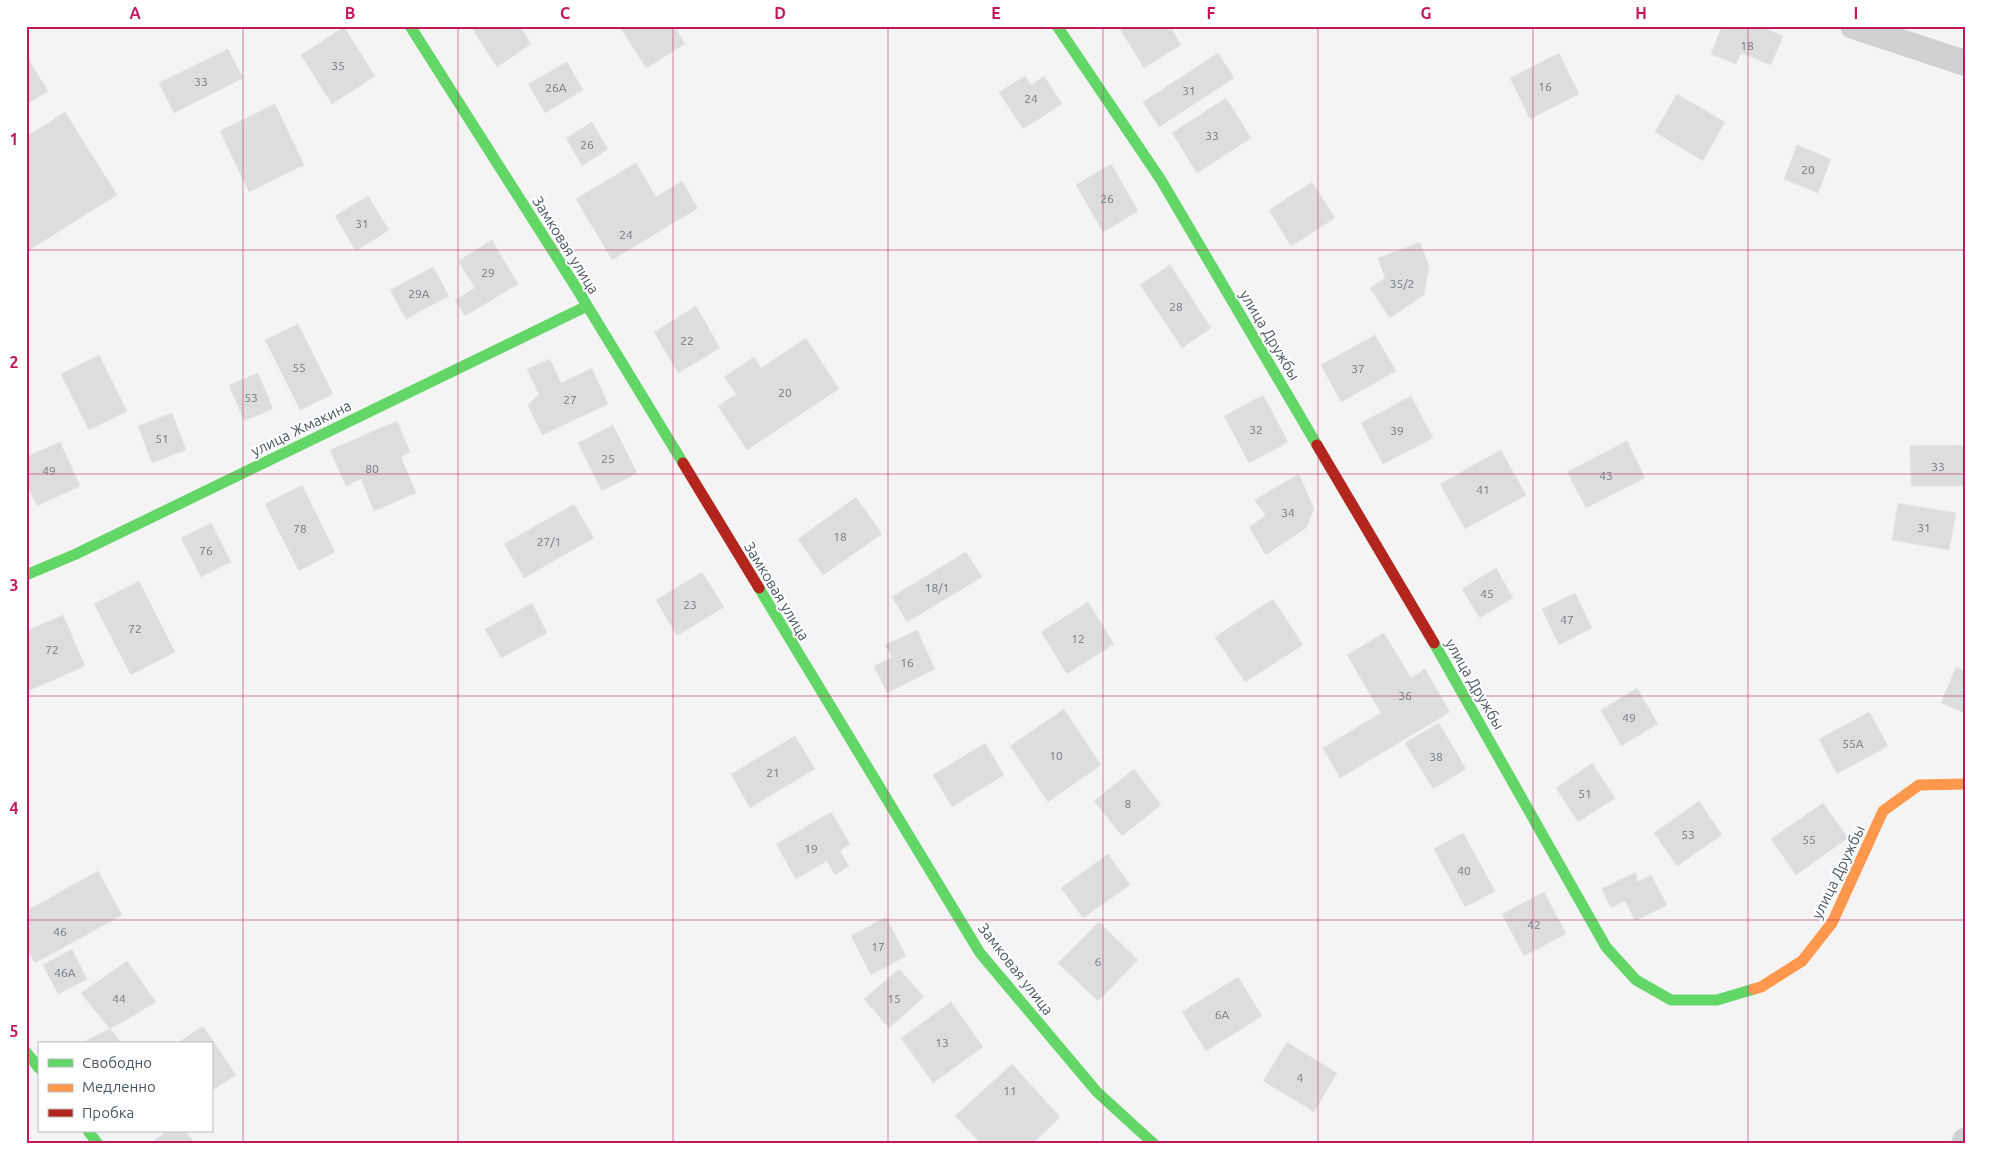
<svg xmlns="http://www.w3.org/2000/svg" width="1991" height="1170" font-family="Ubuntu,sans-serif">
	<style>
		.building { fill: #ddddde; stroke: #e5e6e7 }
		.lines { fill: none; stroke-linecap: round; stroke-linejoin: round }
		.street { stroke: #ced0d2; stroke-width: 26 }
		.fast { stroke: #63d668; stroke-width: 11 }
		.slow { stroke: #ff974d; stroke-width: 11 }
		.jam { stroke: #b3261e; stroke-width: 11 }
		.grid { fill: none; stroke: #c2185b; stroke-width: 1; stroke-opacity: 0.55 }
		.labels { text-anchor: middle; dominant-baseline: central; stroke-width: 4; stroke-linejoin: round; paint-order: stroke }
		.number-label { font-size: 12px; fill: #707881 }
		.street-label { font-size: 15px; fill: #4a5661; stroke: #fff }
		.neatline { fill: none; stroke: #c2185b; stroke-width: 2 }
		.grid-label { font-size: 16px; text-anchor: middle; font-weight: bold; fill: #c2185b }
	</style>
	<rect width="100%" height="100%" fill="#f4f4f4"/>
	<path class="building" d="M479,26H520L531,44L497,67L473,30Z
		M674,26L685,44L646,68L620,27Z
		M1118,26H1170L1181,45L1144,68Z
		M1722,26H1758L1783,36L1771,65L1741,53L1736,64L1711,54Z
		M344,27L375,76L332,104L301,55Z
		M228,49L243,78L174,113L159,83Z
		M1218,53L1234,78L1159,127L1143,102Z
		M1559,53L1579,94L1530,119L1510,78Z
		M26,56L48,91L26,105Z
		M567,62L583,90L545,113L528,84Z
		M1025,76L1031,85L1044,76L1062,104L1023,129L999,92Z
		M1677,94L1725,122L1703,161L1655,132Z
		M1226,98L1251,138L1197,173L1172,133Z
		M275,104L304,165L249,192L220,131Z
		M65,112L117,195L26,252V137Z
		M592,122L608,149L582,166L566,138Z
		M1797,145L1831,159L1818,193L1784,179Z
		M636,163L656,197L682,181L698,208L612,260L576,199Z
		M1111,164L1138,211L1103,232L1076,185Z
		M1312,182L1335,218L1291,246L1269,210Z
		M368,196L389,230L356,251L335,216Z
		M492,240L518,284L465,316L455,300L475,288L458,261Z
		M1420,242L1429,266L1424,295L1390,318L1370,288L1385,278L1378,258Z
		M1170,265L1211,328L1182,348L1140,285Z
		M433,267L449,296L406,319L390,290Z
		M696,306L720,348L678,373L654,332Z
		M298,324L333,394L300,410L265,340Z
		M1375,335L1396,371L1341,402L1321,365Z
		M806,338L839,389L747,450L718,406L736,394L724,377L754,357L761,368Z
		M99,355L127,411L89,430L61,374Z
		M550,359L561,383L592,368L608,404L542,435L528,405L539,394L527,369Z
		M258,373L273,409L244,421L229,385Z
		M1263,395L1288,442L1249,463L1224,416Z
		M1411,396L1433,438L1383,464L1361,423Z
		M172,413L186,450L152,463L138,426Z
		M397,421L410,452L401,457L416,493L374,511L361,479L346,486L330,450Z
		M613,425L637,473L602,491L578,443Z
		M1627,441L1645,478L1586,508L1567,472Z
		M60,442L80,486L37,506L26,483V457Z
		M1965,445V486H1911L1910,446Z
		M1501,450L1526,495L1465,529L1440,484Z
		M1299,474L1314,509L1306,528L1266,555L1249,527L1266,515L1254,500Z
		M302,485L335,552L299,571L265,504Z
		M856,497L882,534L823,575L798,539Z
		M1898,503L1956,513L1949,550L1892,540Z
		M574,504L594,538L524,578L504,544Z
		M211,523L231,562L201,577L181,538Z
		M966,552L982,577L907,622L892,597Z
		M1496,568L1513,598L1480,618L1462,589Z
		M702,572L724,607L677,636L656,600Z
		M139,581L175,652L131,675L94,604Z
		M1575,593L1592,628L1559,645L1542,609Z
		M1273,599L1303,645L1245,682L1215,637Z
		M1088,602L1114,644L1067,674L1041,632Z
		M532,603L547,633L501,658L485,629Z
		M63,615L85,666L26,692V631Z
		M917,630L935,669L887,693L874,666L892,657L885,645Z
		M1384,633L1411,678L1425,669L1450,712L1340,778L1323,748L1381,713L1347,655Z
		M1956,667L1965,671V713L1941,703Z
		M1637,688L1658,724L1621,746L1601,710Z
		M1064,709L1101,765L1048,802L1010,746Z
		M1869,712L1888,746L1837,774L1819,739Z
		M1439,723L1466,769L1433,789L1405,743Z
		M795,736L815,769L750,808L731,774Z
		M985,743L1004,775L952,807L933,775Z
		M1592,763L1615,798L1578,822L1556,788Z
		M1134,769L1161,805L1122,836L1094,801Z
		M1699,801L1722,835L1677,866L1654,833Z
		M1823,803L1848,838L1796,875L1771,839Z
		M831,812L850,844L840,851L849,866L835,875L827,861L796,879L776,844Z
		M1463,833L1495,891L1465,907L1434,849Z
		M1108,854L1130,885L1083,918L1061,888Z
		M98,871L122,915L35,963L26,947V911Z
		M1636,872L1637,882L1651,875L1667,905L1635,921L1625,901L1611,908L1602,889Z
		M1544,892L1566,934L1524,956L1502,914Z
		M886,917L906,956L871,975L851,936Z
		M1099,922L1138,960L1098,1001L1058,963Z
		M72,949L87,979L58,994L43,965Z
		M127,961L156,1002L110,1029L81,993Z
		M899,969L924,997L889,1028L864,999Z
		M1238,977L1262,1016L1206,1051L1182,1012Z
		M951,1002L983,1047L933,1083L901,1038Z
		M203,1026L236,1075L211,1091V1044H176Z
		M110,1029L122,1044H87L85,1041Z
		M1287,1042L1337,1073L1314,1112L1263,1081Z
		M1012,1064L1060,1117L1032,1144H981L955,1116Z
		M167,1131H186L195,1144H150Z"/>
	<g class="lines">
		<path class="street" d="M1853,26L1965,63
			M1964,1144L1965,1141"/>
		<path class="fast" d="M410,26L577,289L683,463
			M1057,26L1161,180L1317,445
			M26,575L76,554L587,306
			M759,588L980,953L1097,1092L1154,1144
			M1434,643L1606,947L1636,980L1671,1000H1717L1754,989
			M26,1052L39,1068
			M88,1131L98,1144"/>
		<path class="slow" d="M1754,989L1761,987L1802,961L1832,923L1883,811L1919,785L1965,784"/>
		<path class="jam" d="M1317,445L1434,643
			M683,463L759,588"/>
	</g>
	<path class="grid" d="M243,26V1144M458,26V1144M673,26V1144M888,26V1144M1103,26V1144M1318,26V1144M1533,26V1144M1748,26V1144M26,250H1965M26,474H1965M26,696H1965M26,920H1965"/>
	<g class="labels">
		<g class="number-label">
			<text x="1747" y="45">18</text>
			<text x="338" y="65">35</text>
			<text x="201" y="81">33</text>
			<text x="1545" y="86">16</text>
			<text x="556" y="87">26А</text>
			<text x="1189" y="90">31</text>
			<text x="1031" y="98">24</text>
			<text x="1212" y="135">33</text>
			<text x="587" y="144">26</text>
			<text x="1808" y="169">20</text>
			<text x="1107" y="198">26</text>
			<text x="362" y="223">31</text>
			<text x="626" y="234">24</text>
			<text x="488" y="272">29</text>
			<text x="1402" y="283">35/2</text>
			<text x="419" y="293">29А</text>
			<text x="1176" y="306">28</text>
			<text x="687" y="340">22</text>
			<text x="299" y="367">55</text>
			<text x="1358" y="368">37</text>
			<text x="785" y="392">20</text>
			<text x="251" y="397">53</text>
			<text x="570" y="399">27</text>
			<text x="1256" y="429">32</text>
			<text x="1397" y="430">39</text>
			<text x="162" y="438">51</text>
			<text x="608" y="458">25</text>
			<text x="1938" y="466">33</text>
			<text x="372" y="468">80</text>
			<text x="49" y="470">49</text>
			<text x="1606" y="475">43</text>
			<text x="1483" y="489">41</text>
			<text x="1288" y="512">34</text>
			<text x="1924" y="527">31</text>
			<text x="300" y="528">78</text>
			<text x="840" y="536">18</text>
			<text x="549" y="541">27/1</text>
			<text x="206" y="550">76</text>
			<text x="937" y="587">18/1</text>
			<text x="1487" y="593">45</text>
			<text x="690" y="604">23</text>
			<text x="1567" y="619">47</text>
			<text x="135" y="628">72</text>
			<text x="1078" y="638">12</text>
			<text x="52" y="649">72</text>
			<text x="907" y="662">16</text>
			<text x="1405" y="695">36</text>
			<text x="1629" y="717">49</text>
			<text x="1853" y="743">55А</text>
			<text x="1056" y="755">10</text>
			<text x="1436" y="756">38</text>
			<text x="773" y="772">21</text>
			<text x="1585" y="793">51</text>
			<text x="1128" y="803">8</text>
			<text x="1688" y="834">53</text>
			<text x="1809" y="839">55</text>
			<text x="811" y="848">19</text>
			<text x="1464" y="870">40</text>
			<text x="1534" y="924">42</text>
			<text x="60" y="931">46</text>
			<text x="878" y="946">17</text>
			<text x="1098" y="961">6</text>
			<text x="65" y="972">46А</text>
			<text x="119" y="998">44</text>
			<text x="894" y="998">15</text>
			<text x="1222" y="1014">6А</text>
			<text x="942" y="1042">13</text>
			<text x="1300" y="1077">4</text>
			<text x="1010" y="1090">11</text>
		</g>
		<g class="street-label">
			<text transform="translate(566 245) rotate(58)">Замковая улица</text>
			<text transform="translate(1270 335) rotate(59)">улица Дружбы</text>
			<text transform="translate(301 428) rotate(-26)">улица Жмакина</text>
			<text transform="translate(777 591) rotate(59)">Замковая улица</text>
			<text transform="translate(1475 684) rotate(60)">улица Дружбы</text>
			<text transform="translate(1838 872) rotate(-64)">улица Дружбы</text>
			<text transform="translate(1016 969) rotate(52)">Замковая улица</text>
		</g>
	</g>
	<rect width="1991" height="1170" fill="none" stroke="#ffffff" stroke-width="55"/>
	<rect x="38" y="1042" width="175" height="90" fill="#ffffff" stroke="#b7bbc0"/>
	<rect x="48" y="1059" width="25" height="8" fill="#63d668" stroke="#b7bbc0"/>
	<text x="82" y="1068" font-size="15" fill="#4a5661">Свободно</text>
	<rect x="48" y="1084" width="25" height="8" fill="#ff974d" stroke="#b7bbc0"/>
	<text x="82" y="1092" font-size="15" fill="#4a5661">Медленно</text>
	<rect x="48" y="1109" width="25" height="8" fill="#b3261e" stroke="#b7bbc0"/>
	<text x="82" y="1118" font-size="15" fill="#4a5661">Пробка</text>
	<rect x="28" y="28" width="1936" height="1114" class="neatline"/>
	<g class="grid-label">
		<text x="135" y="19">A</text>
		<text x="350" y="19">B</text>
		<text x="565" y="19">C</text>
		<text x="780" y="19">D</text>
		<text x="996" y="19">E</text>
		<text x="1211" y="19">F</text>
		<text x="1426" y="19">G</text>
		<text x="1641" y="19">H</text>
		<text x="1856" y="19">I</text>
		<text x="14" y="145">1</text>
		<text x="14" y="368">2</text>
		<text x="14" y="591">3</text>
		<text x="14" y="814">4</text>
		<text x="14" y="1037">5</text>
	</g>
</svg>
